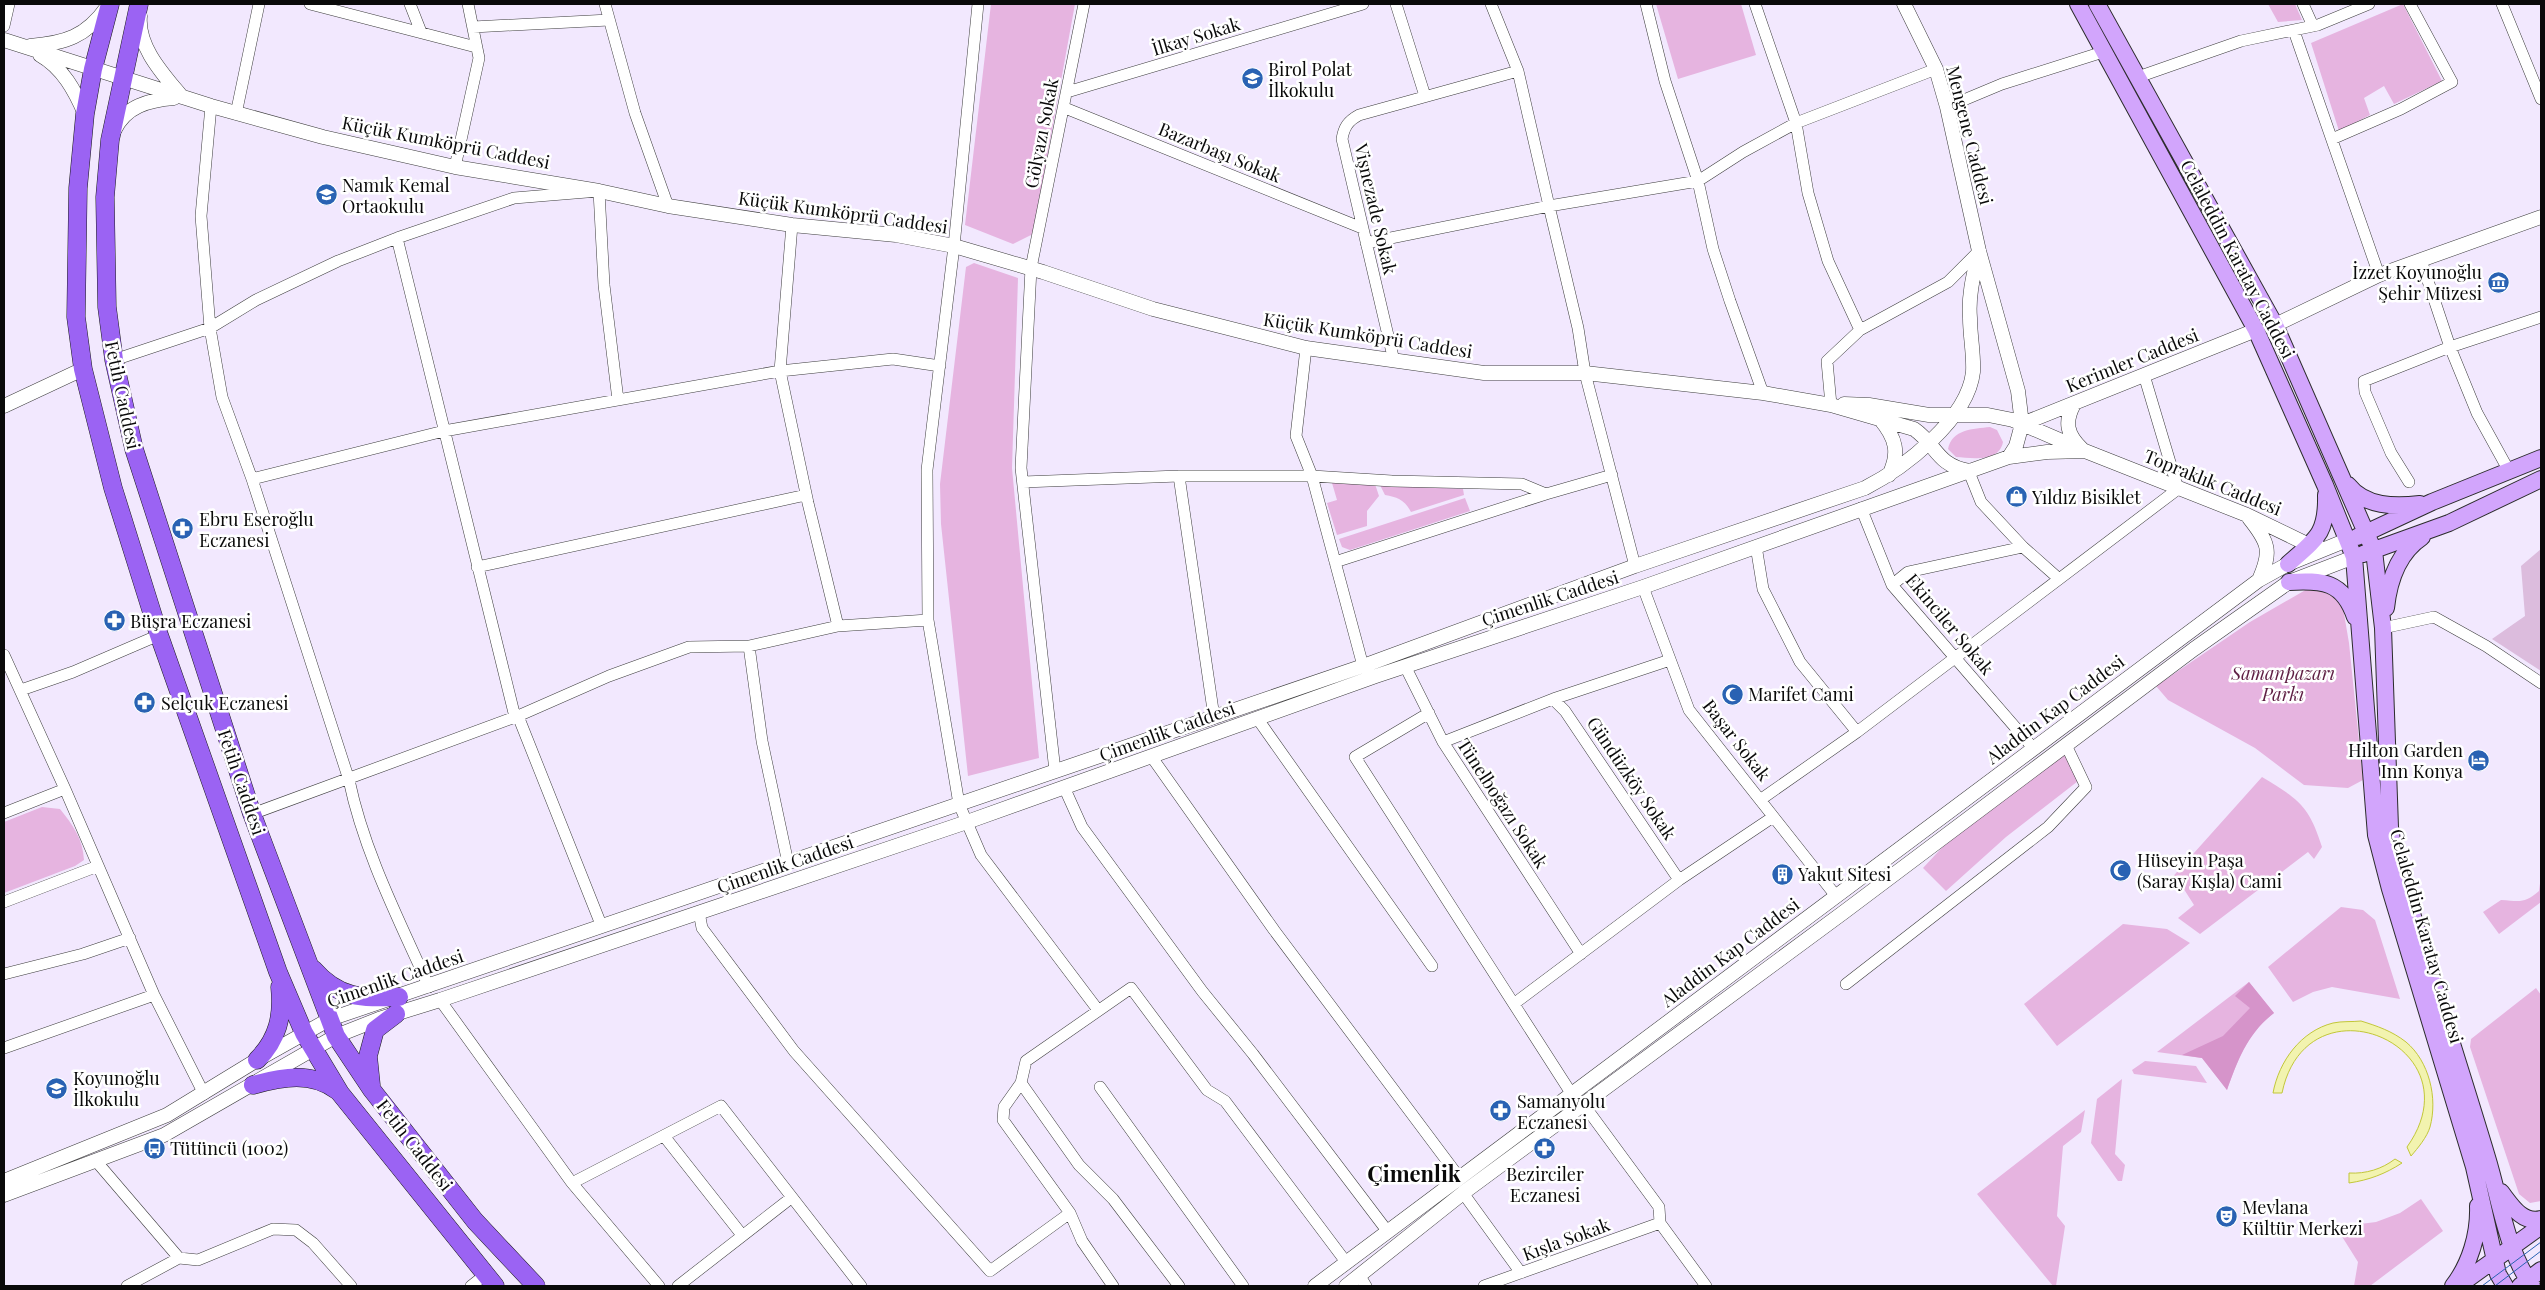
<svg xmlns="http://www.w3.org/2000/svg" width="2545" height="1290" font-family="'Playfair Display',serif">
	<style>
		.green { fill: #e6b4e0 }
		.forest { fill: #d694ca }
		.cemetery { fill: #dcbcdd }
		.water { fill: #f2f3af; stroke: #c2c739 }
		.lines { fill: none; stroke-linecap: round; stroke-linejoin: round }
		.minor-casing { stroke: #3d3d3d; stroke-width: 12 }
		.tertiary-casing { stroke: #3d3d3d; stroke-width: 15 }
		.secondary-casing { stroke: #2c2c2c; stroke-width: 18 }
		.primary-casing { stroke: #1b1b1b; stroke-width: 19 }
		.minor { stroke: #fff; stroke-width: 11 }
		.tertiary { stroke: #fff; stroke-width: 14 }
		.secondary { stroke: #d2a5fc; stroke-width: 16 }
		.primary { stroke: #9b63f3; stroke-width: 18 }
		.tram { stroke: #2962b3; stroke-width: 1 }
		.labels { text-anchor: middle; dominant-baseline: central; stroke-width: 5; stroke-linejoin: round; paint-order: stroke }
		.street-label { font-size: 18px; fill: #0a0a0a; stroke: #fff }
		.poi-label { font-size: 18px; fill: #0a0a0a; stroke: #fff; text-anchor: start }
		.park-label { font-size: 18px; font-style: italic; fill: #5e1e43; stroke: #fff }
		.district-label { font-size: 22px; font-weight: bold; fill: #0a0a0a; stroke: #fff }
	</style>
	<rect width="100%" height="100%" fill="#f2e8fe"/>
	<path class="green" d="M991,4H1075L1033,234L1013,244L965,225Z
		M1656,4H1741L1756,55L1678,79Z
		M2268,4H2295L2302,20L2278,22Z
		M2403,4L2442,81L2394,104L2384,86L2364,98L2370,115L2339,131L2311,43Z
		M974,263L1018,278L1012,468L1039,758L968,776L941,524L940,484L966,267Z
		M1990,427L1997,430L2003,442C1999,463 1971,458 1956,457L1948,449C1952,429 1973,429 1990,427Z
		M1332,483L1375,484L1379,496L1367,511V526L1337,535L1327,503L1337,500Z
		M1380,485L1463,489L1464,495L1411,512C1405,500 1397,497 1385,495Z
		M1465,498L1470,511L1350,550L1342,547L1339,539Z
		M2316,584L2341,596L2349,643L2363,780L2348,788L2304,785L2255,748L2168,700L2156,686L2250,622Z
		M2062,749L2082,778L2006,837L1946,891L1923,868L1964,824Z
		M2262,777C2298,799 2309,805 2322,847L2314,859L2308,852L2200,934L2178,918L2194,905L2180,883L2168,882Z
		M42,807L60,809C73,825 83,839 84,860L75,866L4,893V822Z
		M2541,876V902L2499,934L2483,912L2501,900C2520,901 2524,904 2539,891Z
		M2341,907L2363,910L2375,920L2400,999L2332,987L2313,992L2293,1002L2268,967Z
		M2123,924L2167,929L2190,943L2057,1046L2024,1004Z
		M2249,982L2274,1013C2248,1033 2238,1059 2227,1090L2202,1058L2157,1052Z
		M2536,988L2541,995V1201L2530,1203L2519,1194L2470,1047L2471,1039Z
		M2145,1061L2196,1066L2207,1083L2134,1074L2132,1070Z
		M2122,1079L2115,1154L2125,1165L2122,1181H2118L2091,1143L2097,1099Z
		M2085,1110L2081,1132L2063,1146L2057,1216L2065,1226L2056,1286H2053L1977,1194Z
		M2421,1199L2443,1231L2370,1286H2354L2358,1262L2336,1227L2376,1222L2400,1213Z"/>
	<path class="forest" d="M2249,982L2274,1013C2248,1033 2238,1059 2227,1090L2202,1058L2182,1055L2223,1036L2250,1008L2235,996Z"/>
	<path class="cemetery" d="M2541,549V671L2492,639L2525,616L2521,566Z"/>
	<path class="water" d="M2361,1021C2377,1026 2392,1031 2406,1042C2429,1061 2438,1098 2430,1127C2427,1137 2418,1148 2411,1156L2407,1147C2479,1046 2307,973 2282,1093H2273C2279,1061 2301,1031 2333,1023C2342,1021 2352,1022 2361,1021Z
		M2395,1159L2402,1163C2385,1174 2369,1180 2349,1183V1173C2366,1174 2382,1169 2395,1159Z"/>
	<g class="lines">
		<defs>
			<path id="minor" d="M310,4L476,47
				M410,4L421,32
				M605,4L635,113L668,206
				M978,4L954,246L927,470L928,620L959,804L981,855L1098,1010
				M1396,4L1425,96
				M1491,4L1518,71L1549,206L1698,181L1743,152L1796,123L1936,69
				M1646,4L1665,81L1698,181L1713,249L1730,301L1763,393
				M1755,4L1796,123L1808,193L1828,261L1860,330
				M2303,4L2313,26
				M2502,4L2541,99
				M4,26L9,4
				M473,27L609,20
				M2294,31L2379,275
				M2138,77L2241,41L2318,25L2369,4
				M1067,92L1363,4
				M211,106L201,216L210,328L222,397L252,479L349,780C364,852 399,920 429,987
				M1947,107L2002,84L2103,52
				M1065,108L1362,228
				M236,114L259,4
				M2332,139L2401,109L2452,82L2410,4
				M455,167L479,58L468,4
				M792,225L780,371L808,503L838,626
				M397,238L515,717
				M1366,243L1549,206L1578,328L1585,373L1635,566
				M2421,260L2450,347L2477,413L2509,471
				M1306,348L1296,436L1312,476L1363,666
				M114,360L210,328L256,300L338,261L397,238L514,198L599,191L604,285L618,400
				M1394,361L1342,139C1344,127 1348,121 1359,115L1518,71
				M1831,405L1827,361L1860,330L1948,282L1979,251
				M1179,476L1214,717
				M252,479L444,431L780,371L893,359L940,366
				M1023,482L1179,476H1312L1392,481L1522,484L1546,494L1612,475
				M2409,482L2391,453L2365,392L2364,381L2450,347L2541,317
				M1861,508L1892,585L2034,749
				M1756,546L1763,589L1800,662L1857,732
				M2023,547L2058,578
				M1335,562L1546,494
				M477,567L806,495
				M1892,585L1908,572L2023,547L1981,502L1969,472
				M1643,587L1689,710L1836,896
				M2383,628L2434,617L2486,646L2541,683
				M749,646L762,741L788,863
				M4,655L65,789L154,995L204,1094
				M1405,666L1443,742L1581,954
				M21,690L73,672L159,635
				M1553,699L1565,711L1679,880
				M1429,713L1355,757L1571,1093
				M518,716L602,927
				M1257,718L1432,966
				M1443,742L1553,699L1670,660
				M1151,756L1274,930L1459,1177
				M1055,771L1021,468L1031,268L1084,4
				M1064,787L1082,827L1202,991L1253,1054L1388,1232
				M1760,800L1857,732L2178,489L2144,375
				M4,813L65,789
				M252,814L518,716L609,676L689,647L749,646L838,626L928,620
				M4,902L98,866
				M699,912L702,928L794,1051L990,1271L1070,1213
				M4,974L83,954L130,938
				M1846,984L2048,827L2086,787L2066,745
				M440,1000L572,1183L659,1286
				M1515,1003L1679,880L1773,817
				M4,1048L154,995
				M1021,1083L1079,1165L1113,1199L1179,1286
				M1100,1087L1243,1286
				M1584,1105L1659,1207L1660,1223L1706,1286
				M664,1136L742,1235
				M96,1161L179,1258
				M572,1183L721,1106L861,1286
				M1463,1193L1521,1273
				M1360,1276L1366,1286
				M127,1286L179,1258L198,1260L273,1229L296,1230L313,1243L351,1286
				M471,1286L485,1275
				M678,1286L791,1198
				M1113,1286L1082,1241L1070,1213L1003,1120L1004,1107L1021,1083L1026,1061L1131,988L1207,1090L1225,1101L1346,1262
				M1484,1286L1660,1223"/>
			<path id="tertiary" d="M1904,4L1936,69L1947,107L1979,251L2018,391L2022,424L2016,446L2009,457
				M140,16C137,47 164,75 182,97
				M4,40L211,106L323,137L455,167L599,191L668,206L792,225L896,235L954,246L1043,272L1153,309L1306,348L1484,373H1585L1763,393L1831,405L1914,429C1937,445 1936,465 1969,471
				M30,46C65,43 86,37 107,7
				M40,55C63,68 75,91 85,114
				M114,131C125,106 149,100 174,98
				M2275,325L2379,275L2541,217
				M1844,404L1869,405L1929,415H1988L2013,420L2085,451L2247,515L2309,545L2318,546
				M2074,404C2064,422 2067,435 2082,449
				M4,406L83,369
				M1880,419C1896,438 1900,453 1889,475
				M2022,424L2256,330
				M2249,518C2269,543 2272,551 2259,580
				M4,1181L167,1115L257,1060L330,1019L1363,666L1635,566L1865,488C1904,468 1968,419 1973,372C1974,354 1970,336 1970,318C1968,295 1974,273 1979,251
				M4,1195L164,1135L336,1036L379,1019L440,1000L967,822L1376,676L1643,587L2009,457L2047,452L2085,451
				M1315,1286L2259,580L2288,564L2347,540
				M1346,1286L1463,1193L1844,912L2194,649L2289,582L2354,557"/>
			<path id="secondary" d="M2078,4L2256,330L2325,485L2354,557L2376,835L2390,889L2474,1167L2498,1274L2505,1286
				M2097,4L2275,325L2374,551L2383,628L2390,827L2393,848C2422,952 2456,1054 2487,1157C2500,1199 2506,1250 2532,1286
				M2348,485C2365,507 2395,507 2420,504
				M2357,537L2432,502L2541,458
				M2363,554L2449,523L2541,479
				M2288,564C2316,539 2327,534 2326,495
				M2289,582C2322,580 2343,581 2355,617
				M2386,608C2389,580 2398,553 2422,537
				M2501,1192C2511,1205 2522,1224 2541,1219
				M2453,1286C2470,1264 2479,1234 2478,1206
				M2458,1286L2541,1226
				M2520,1286L2541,1270"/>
			<path id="primary" d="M110,4L93,69L85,114L78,188L76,317L83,369L113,488L159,635L278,972L304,1033L340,1093L495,1286
				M139,4L110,140L105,197L107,307L114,360L134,449L252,814L336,1036L372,1090L475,1221L536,1286
				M313,969C339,999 362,998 399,997
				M257,1060C278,1039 283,1016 280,987
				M253,1085C282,1077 312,1071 338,1091
				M371,1085L368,1056L375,1030L396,1014"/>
		</defs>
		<use href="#minor" class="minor-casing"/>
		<use href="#tertiary" class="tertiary-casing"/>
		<use href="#secondary" class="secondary-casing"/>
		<use href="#primary" class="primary-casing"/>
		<use href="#minor" class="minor"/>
		<use href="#tertiary" class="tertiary"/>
		<use href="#secondary" class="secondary"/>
		<use href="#primary" class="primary"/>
		<path class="tram" d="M2482,1286L2541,1242
			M2495,1286L2541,1251"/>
	</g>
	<defs>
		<symbol id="school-disc" viewBox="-11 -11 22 22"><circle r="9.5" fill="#2962b3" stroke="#fff"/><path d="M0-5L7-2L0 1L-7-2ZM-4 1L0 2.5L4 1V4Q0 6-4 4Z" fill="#fff"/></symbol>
		<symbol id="museum-disc" viewBox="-11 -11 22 22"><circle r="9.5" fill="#2962b3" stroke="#fff"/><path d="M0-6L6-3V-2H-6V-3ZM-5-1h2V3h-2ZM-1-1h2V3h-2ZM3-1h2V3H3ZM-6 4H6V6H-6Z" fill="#fff"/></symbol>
		<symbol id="shop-disc" viewBox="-11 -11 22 22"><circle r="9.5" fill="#2962b3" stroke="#fff"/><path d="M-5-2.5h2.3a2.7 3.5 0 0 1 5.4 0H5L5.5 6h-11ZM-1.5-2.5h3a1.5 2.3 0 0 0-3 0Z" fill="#fff"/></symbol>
		<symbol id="pharmacy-disc" viewBox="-11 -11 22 22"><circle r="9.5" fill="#2962b3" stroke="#fff"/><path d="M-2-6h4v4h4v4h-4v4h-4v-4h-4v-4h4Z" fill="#fff"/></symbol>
		<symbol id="mosque-disc" viewBox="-11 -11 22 22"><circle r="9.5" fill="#2962b3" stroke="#fff"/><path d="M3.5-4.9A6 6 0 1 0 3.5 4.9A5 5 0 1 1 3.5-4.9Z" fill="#fff"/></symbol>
		<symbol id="hotel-disc" viewBox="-11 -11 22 22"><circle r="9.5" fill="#2962b3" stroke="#fff"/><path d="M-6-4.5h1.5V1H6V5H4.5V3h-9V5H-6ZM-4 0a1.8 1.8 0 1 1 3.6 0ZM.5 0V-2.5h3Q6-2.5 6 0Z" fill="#fff"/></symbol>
		<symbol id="building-disc" viewBox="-11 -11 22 22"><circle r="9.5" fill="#2962b3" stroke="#fff"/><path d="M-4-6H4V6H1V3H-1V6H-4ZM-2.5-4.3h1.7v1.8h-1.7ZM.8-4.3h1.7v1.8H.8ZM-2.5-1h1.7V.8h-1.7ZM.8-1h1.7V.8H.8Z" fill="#fff"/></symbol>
		<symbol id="bus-disc" viewBox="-11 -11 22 22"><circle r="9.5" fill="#2962b3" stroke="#fff"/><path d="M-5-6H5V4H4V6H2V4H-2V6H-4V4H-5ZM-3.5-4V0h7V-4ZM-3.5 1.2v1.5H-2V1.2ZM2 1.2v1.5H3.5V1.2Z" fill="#fff"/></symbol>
		<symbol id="theatre-disc" viewBox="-11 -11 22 22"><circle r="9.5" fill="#2962b3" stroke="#fff"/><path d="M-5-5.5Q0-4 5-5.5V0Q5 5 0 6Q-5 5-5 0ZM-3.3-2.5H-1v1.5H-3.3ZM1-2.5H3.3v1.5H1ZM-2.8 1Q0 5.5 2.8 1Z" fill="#fff"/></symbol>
	</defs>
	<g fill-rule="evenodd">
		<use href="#school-disc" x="1240" y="66" width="25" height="25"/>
		<use href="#school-disc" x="314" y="182" width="25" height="25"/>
		<use href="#museum-disc" x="2486" y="270" width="25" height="25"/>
		<use href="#shop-disc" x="2004" y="484" width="25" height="25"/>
		<use href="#pharmacy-disc" x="170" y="516" width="25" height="25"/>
		<use href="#pharmacy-disc" x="102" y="608" width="25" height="25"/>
		<use href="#mosque-disc" x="1720" y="682" width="25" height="25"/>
		<use href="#pharmacy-disc" x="132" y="690" width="25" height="25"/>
		<use href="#hotel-disc" x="2466" y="748" width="25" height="25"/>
		<use href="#mosque-disc" x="2108" y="858" width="25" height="25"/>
		<use href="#building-disc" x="1770" y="862" width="25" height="25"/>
		<use href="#school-disc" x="44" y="1076" width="25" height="25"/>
		<use href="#pharmacy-disc" x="1488" y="1098" width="25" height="25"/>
		<use href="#bus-disc" x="142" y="1136" width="25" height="25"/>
		<use href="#pharmacy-disc" x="1532" y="1136" width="25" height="25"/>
		<use href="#theatre-disc" x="2214" y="1204" width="25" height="25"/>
	</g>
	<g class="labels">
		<g class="street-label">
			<text transform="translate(1196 36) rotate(-17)">İlkay Sokak</text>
			<text transform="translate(1041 133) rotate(-79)">Gölyazı Sokak</text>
			<text transform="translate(1970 135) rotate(76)">Mengene Caddesi</text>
			<text transform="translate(446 142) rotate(11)">Küçük Kumköprü Caddesi</text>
			<text transform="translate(1220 152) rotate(22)">Bazarbaşı Sokak</text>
			<text transform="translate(1376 209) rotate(77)">Vişnezade Sokak</text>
			<text transform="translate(843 212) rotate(8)">Küçük Kumköprü Caddesi</text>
			<text transform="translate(2238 259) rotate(62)">Celaleddin Karatay Caddesi</text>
			<text transform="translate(1368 335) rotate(9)">Küçük Kumköprü Caddesi</text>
			<text transform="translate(2132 360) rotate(-22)">Kerimler Caddesi</text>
			<text transform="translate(123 395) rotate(78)">Fetih Caddesi</text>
			<text transform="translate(2213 482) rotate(22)">Topraklık Caddesi</text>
			<text transform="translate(1550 598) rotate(-18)">Çimenlik Caddesi</text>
			<text transform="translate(1950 624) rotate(50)">Ekinciler Sokak</text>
			<text transform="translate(2055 709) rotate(-37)">Aladdin Kap Caddesi</text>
			<text transform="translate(1167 731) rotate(-20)">Çimenlik Caddesi</text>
			<text transform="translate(1737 740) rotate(52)">Başar Sokak</text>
			<text transform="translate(1632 778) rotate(56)">Gündüzköy Sokak</text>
			<text transform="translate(242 782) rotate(71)">Fetih Caddesi</text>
			<text transform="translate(1503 803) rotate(57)">Tünelboğazı Sokak</text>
			<text transform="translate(785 864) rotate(-19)">Çimenlik Caddesi</text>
			<text transform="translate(2427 936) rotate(74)">Celaleddin Karatay Caddesi</text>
			<text transform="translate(1730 952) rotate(-37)">Aladdin Kap Caddesi</text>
			<text transform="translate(395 978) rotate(-19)">Çimenlik Caddesi</text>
			<text transform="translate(415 1145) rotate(52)">Fetih Caddesi</text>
			<text transform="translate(1566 1239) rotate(-20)">Kışla Sokak</text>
		</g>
		<g class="poi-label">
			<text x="1268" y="69">Birol Polat<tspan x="1268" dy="21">İlkokulu</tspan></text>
			<text x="342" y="185">Namık Kemal<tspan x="342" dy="21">Ortaokulu</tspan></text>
			<text x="2482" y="272" text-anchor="end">İzzet Koyunoğlu<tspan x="2482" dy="21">Şehir Müzesi</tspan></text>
			<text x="2032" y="497">Yıldız Bisiklet</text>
			<text x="199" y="519">Ebru Eseroğlu<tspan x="199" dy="21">Eczanesi</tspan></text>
			<text x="130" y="621">Büşra Eczanesi</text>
			<text x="1748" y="694">Marifet Cami</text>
			<text x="161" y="703">Selçuk Eczanesi</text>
			<text x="2463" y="750" text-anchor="end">Hilton Garden<tspan x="2463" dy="21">Inn Konya</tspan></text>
			<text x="2137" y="860">Hüseyin Paşa<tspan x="2137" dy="21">(Saray Kışla) Cami</tspan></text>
			<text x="1798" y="874">Yakut Sitesi</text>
			<text x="73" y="1078">Koyunoğlu<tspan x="73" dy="21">İlkokulu</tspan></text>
			<text x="1517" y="1101">Samanyolu<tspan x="1517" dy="21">Eczanesi</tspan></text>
			<text x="170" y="1148">Tütüncü (1002)</text>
			<text x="1545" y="1174" text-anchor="middle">Bezirciler<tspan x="1545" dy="21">Eczanesi</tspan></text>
			<text x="2242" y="1207">Mevlana<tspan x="2242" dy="21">Kültür Merkezi</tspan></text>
		</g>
		<g class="park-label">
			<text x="2283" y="673">Samanpazarı<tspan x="2283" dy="21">Parkı</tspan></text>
		</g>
		<g class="district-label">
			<text x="1414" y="1173">Çimenlik</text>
		</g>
	</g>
	<rect width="2545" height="1290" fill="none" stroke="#0a0a0a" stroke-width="10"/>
</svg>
